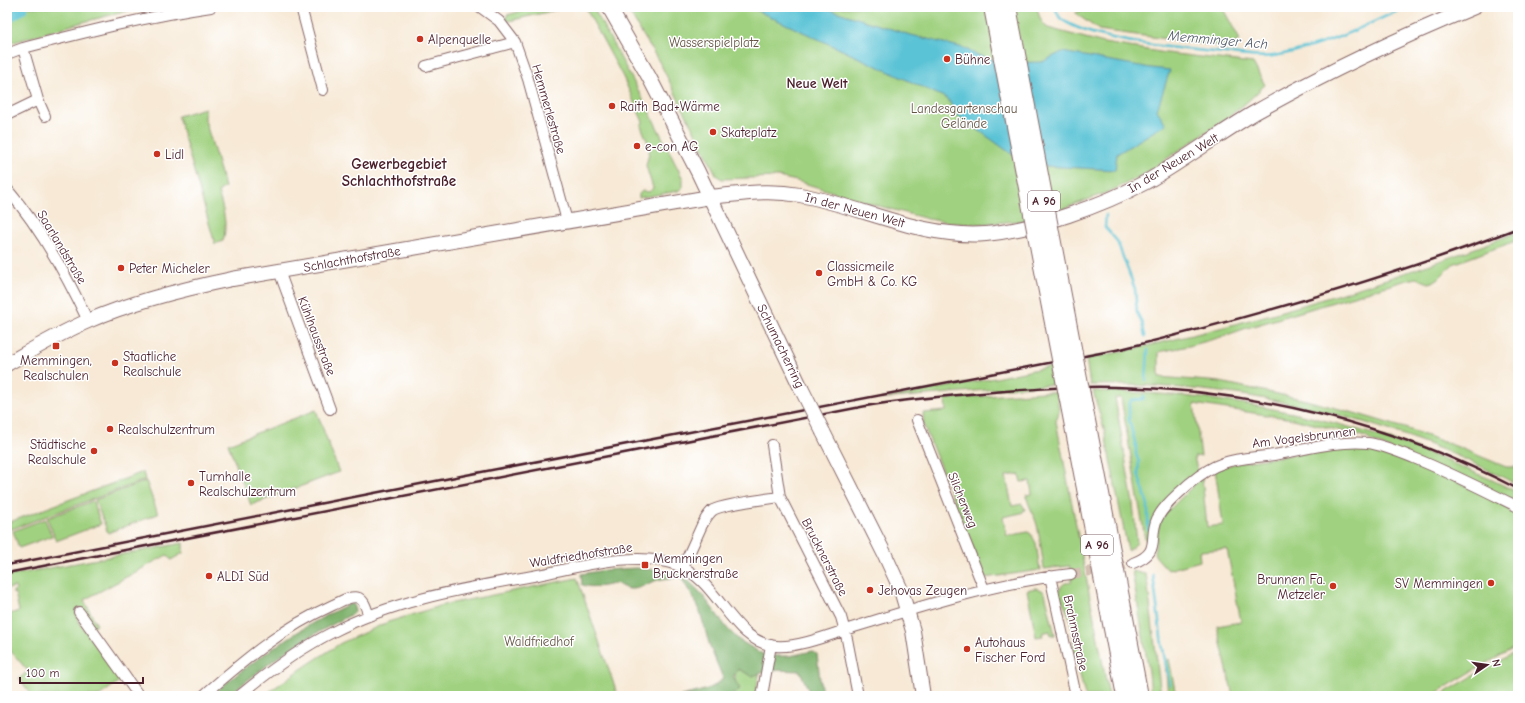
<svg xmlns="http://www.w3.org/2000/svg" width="1525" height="703" font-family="'Comic Neue',sans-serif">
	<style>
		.green { fill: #a0d180; stroke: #757856 }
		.forest { fill: #80b36e; stroke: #65694c }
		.water { fill: #5ac3d5; stroke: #527180 }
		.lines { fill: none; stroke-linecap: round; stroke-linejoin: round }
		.stream { stroke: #5ac3d5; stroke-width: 2.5 }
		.river { stroke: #5ac3d5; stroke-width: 15 }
		.street-tunnel { stroke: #d4c1b3; stroke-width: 10; stroke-dasharray: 10 5; stroke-linecap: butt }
		.street-casing { stroke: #876666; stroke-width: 12 }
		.secondary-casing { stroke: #876666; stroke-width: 16 }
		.highway-casing { stroke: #876666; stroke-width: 20 }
		.street { stroke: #fff; stroke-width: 10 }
		.secondary { stroke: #fff; stroke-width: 14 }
		.highway { stroke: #fff; stroke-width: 18 }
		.rail { stroke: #4a1f2b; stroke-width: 2.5 }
		.secondary-bridge-casing { stroke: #876666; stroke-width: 16; stroke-linecap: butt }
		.highway-bridge-casing { stroke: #876666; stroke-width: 20; stroke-linecap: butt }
		.secondary-bridge { stroke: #fff; stroke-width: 14 }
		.highway-bridge { stroke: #fff; stroke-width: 18 }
		.poi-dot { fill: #c8321e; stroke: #fff; stroke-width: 1.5 }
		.labels { text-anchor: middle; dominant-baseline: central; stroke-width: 3; stroke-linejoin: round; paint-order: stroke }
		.shield { fill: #fff; stroke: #80626b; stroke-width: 1 }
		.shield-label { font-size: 12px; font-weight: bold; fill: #4a1f2b }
		.poi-label { font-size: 13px; fill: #4a1f2b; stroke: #fff; text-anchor: start }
		.park-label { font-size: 13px; fill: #645444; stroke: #fff }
		.street-label { font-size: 13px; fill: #4a1f2b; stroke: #fff }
		.water-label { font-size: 14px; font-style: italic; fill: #505866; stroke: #fff }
		.neighbourhood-label { font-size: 14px; font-weight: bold; fill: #4a1f2b; stroke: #fff }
		.quarter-label { font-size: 15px; font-weight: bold; fill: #4a1f2b; stroke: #fff }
	</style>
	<rect width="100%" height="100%" fill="#fff"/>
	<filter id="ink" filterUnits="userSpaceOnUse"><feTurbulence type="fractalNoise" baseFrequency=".025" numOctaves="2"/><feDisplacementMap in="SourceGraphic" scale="8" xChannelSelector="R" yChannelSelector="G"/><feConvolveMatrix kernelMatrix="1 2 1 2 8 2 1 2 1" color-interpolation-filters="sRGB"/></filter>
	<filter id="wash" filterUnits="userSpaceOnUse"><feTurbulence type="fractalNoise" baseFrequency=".012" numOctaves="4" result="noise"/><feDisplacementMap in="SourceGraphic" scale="16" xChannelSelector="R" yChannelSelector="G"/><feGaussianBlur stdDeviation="0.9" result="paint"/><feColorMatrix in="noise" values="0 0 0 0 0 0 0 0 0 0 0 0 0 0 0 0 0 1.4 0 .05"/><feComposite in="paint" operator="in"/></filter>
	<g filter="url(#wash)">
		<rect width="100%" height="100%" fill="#f7e9d5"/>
		<path class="green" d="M19,7H144L83,22L7,44V19Z
			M536,7H569L509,21L506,19L507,15Z
			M585,7H593L644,101L683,179V187L678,191L639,198V194L642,191L649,192L653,188L646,166L650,148L641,126L643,122L623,77Z
			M626,7H1037C1039,16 1041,23 1048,28L1104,43L1166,53L1253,63L1265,85L1245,104L1224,120L1141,176L1113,190L1042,217L1020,221L979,224L955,223L928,219L879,206L797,181L778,177L722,179L717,176L661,65Z
			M1092,7H1222L1240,40L1227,47L1099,30L1075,13Z
			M205,108V120L225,187L218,192C223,208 228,225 223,241L215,244L178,116Z
			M1518,232V240L1453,264L1439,278L1433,282L1429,283L1416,278L1407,280L1247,328L1218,338L1189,346L1159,352V377L1220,382L1302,399L1351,412L1408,429L1458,447L1506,467H1516L1518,464V485C1388,416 1237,382 1090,385L1086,359C1233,329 1378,286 1518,232Z
			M1052,366L1056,384L881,399L995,378Z
			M1093,391C1215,393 1327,413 1440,458C1466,469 1493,479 1518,493V503L1371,441L1366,437L1293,419L1194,404L1201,456L1194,457L1198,473L1179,490L1148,543L1145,539L1121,398H1115L1133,504L1137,543L1128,551L1104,429Z
			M1043,392H1057L1059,412L1056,421L1109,696H1085L1074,649L1073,634L1070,618L1059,593C1060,585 1065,582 1072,581L1070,566L1044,569C1042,555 1040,539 1037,525C1034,514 1028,505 1026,495L1032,494L1030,481L1021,482L1019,474L1006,476L1012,506L1022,504L1025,509L1023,512L1021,513L1003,517L1007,536L1028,532L1031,534L1036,543L1040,570L985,578L924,426L923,413L946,411L945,399Z
			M316,410L339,472L251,505L228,444Z
			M1358,445L1398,454L1518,510V646L1471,672L1431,696H1233L1217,626L1241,622L1227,549L1199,551L1200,561L1168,570L1156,557L1154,553L1159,526L1164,515L1202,477L1207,527L1223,525L1215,469L1237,463Z
			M143,472L145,480L9,530L7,523Z
			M146,481L158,514L108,533L95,500Z
			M93,501L101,524L56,541L47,518Z
			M45,519L52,536L19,548L13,531Z
			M183,543V553L171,560L167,555L84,600L97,625L93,626L80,607L75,610L79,622L121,680L99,696H33L19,679L28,671L8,648L11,630L10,614L19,611L15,593L13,594V591L16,590L15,587L7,589V576Z
			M1132,571L1145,574L1147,579L1161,696H1151L1149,672Z
			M577,578L618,696H263L307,665L341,643L388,622L443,605Z
			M1035,588L1042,590L1045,593L1055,635H1051L1050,631L1042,633L1043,636L1036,637L1027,590Z
			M1518,651V696H1439L1490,666Z
			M1169,659L1176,696H1168L1165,662Z
			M736,664L761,666L755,696H734Z"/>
		<path class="forest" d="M636,568L657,570L678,574L689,581L701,593L727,628L739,640L766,656H790L812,651L817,654L822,696H811L800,671L772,670L752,676L738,669L733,677L740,689L731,696H681C695,692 715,690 723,678L710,647L699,608L681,577C675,578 668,578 662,579C642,583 636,597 616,583C604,587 594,588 582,585L581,574L605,570Z
			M349,604H353L355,611L354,613L302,641L274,660L227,696H210C254,660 298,628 349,604Z"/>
		<path class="water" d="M749,7H822L907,34L964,48L977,55L1007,63L1042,62L1062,52L1151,68L1170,70L1157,110L1166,124L1117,154L1115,170L1027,165L956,114L948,99Z"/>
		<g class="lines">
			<path class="stream" d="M1055,7C1056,10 1058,15 1060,18C1067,24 1087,32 1096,34C1135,45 1184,49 1225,53C1242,55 1262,59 1279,55C1323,47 1365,26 1406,7
				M1106,215L1105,227L1117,241L1135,289L1137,313L1142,323L1145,336
				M1146,380L1148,350
				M1144,396L1143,399L1131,400L1129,407V420L1136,446V454L1139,462L1138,473L1148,505V530
				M1153,575L1162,644L1170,685"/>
			<path class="river" d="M7,16L21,7"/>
		</g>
	</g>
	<g filter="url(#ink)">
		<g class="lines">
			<path class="street-tunnel" d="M1071,574L1119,567L1133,563"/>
			<defs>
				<path id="street" d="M301,7L323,90
					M480,7L499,21L515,42L528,79L567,221
					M23,48L38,100
					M7,54L23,48C86,32 148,16 211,7
					M426,66L515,42
					M7,115L38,100L45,116
					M7,189C41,228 66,274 88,321
					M279,271L330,409
					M917,420L984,589
					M772,445L780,497
					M1133,563C1162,552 1148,539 1157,519C1164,505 1179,493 1190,483C1221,457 1237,460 1274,455C1304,450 1337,440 1368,443C1383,445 1399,452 1414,458C1449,472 1484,490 1518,507
					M683,567L702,525C705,520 708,514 713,510C724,504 766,499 780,497L841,617L847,639L858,696
					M1050,576L1076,696
					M79,612L139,696
					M203,696C244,660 282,628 333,605C340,602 351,595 359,598C365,601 367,611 369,616
					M239,696C268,672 299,649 333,632C396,599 468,588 538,575C580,567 635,550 677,565C719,580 731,642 776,646C801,648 839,631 864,624C932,603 1000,582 1071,574
					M762,696L771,645"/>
				<path id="secondary" d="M609,7L649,77L698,172L801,388
					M7,364C33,349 60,333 88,321C134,301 183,289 232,279L710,197C743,194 767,189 800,195C862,206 921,239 986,234C1037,229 1101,206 1146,182C1183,161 1217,135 1254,113C1325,73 1399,38 1474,7
					M823,432L885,555L901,590L913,631L923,696"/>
				<path id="highway" d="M1068,395L1126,696
					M1081,395L1139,696"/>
			</defs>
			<use href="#street" class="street-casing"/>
			<use href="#secondary" class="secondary-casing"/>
			<use href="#highway" class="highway-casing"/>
			<use href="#street" class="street"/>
			<use href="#secondary" class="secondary"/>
			<use href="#highway" class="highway"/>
			<path class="rail" d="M7,565L466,475L1121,349C1256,316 1389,278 1518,228
				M7,573L866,406C900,400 935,397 970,394C1018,390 1066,386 1114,387C1253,389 1395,425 1518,489"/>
			<defs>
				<path id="secondary-bridge" d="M801,388L823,432"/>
				<path id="highway-bridge" d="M993,7L1068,395
					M1007,7L1081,395"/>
			</defs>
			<use href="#secondary-bridge" class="secondary-bridge-casing"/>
			<use href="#highway-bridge" class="highway-bridge-casing"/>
			<use href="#secondary-bridge" class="secondary-bridge"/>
			<use href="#highway-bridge" class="highway-bridge"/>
		</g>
	</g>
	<g class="poi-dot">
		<circle cx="420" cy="39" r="4"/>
		<circle cx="947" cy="59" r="4"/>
		<circle cx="612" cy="106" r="4"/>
		<circle cx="713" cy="132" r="4"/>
		<circle cx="637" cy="146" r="4"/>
		<circle cx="157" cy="154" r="4"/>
		<circle cx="121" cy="268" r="4"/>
		<circle cx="819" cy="273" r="4"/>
		<rect x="52" y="342" width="8" height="8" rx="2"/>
		<circle cx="115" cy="363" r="4"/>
		<circle cx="110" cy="429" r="4"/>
		<circle cx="94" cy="451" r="4"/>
		<circle cx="191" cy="483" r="4"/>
		<rect x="641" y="561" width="8" height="8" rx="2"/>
		<circle cx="209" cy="576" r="4"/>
		<circle cx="1491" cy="583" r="4"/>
		<circle cx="1333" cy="586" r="4"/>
		<circle cx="870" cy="590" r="4"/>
		<circle cx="967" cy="649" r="4"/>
	</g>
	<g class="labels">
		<g class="shield">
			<rect x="1028" y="191" width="32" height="20" rx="3"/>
			<rect x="1081" y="535" width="32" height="20" rx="3"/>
		</g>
		<g class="shield-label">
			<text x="1044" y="201">A 96</text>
			<text x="1097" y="545">A 96</text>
		</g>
		<g class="poi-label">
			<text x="428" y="39">Alpenquelle</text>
			<text x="955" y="59">Bühne</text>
			<text x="620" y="106">Raith Bad+Wärme</text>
			<text x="721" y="132">Skateplatz</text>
			<text x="645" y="146">e-con AG</text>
			<text x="165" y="154">Lidl</text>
			<text x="827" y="266">Classicmeile<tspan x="827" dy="15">GmbH &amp; Co. KG</tspan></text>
			<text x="129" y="268">Peter Micheler</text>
			<text x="123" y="356">Staatliche<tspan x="123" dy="15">Realschule</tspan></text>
			<text x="56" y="360" text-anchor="middle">Memmingen,<tspan x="56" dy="15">Realschulen</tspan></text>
			<text x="118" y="429">Realschulzentrum</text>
			<text x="86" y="444" text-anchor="end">Städtische<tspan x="86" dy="15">Realschule</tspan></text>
			<text x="199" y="476">Turnhalle<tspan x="199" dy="15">Realschulzentrum</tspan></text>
			<text x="653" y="558">Memmingen<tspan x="653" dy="15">Brucknerstraße</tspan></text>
			<text x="217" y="576">ALDI Süd</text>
			<text x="1325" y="579" text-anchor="end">Brunnen Fa.<tspan x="1325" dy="15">Metzeler</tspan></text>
			<text x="1483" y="583" text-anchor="end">SV Memmingen</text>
			<text x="878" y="590">Jehovas Zeugen</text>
			<text x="975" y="642">Autohaus<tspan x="975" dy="15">Fischer Ford</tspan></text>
		</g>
		<g class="park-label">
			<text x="714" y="42">Wasserspielplatz</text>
			<text x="964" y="108">Landesgartenschau<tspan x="964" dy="15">Gelände</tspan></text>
			<text x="539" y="641">Waldfriedhof</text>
		</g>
		<g class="street-label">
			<text transform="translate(549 109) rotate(74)">Hemmerlestraße</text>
			<text transform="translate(1173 163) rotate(-31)">In der Neuen Welt</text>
			<text transform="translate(855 210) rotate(15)">In der Neuen Welt</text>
			<text transform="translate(62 247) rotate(59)">Saarlandstraße</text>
			<text transform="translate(352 259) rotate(-10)">Schlachthofstraße</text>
			<text transform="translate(317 336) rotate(69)">Kühlhausstraße</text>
			<text transform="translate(781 346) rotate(64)">Schumacherring</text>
			<text transform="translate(1304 437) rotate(-7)">Am Vogelsbrunnen</text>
			<text transform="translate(963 500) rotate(68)">Silcherweg</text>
			<text transform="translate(581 555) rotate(-9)">Waldfriedhofstraße</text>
			<text transform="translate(825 557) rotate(63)">Brucknerstraße</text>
			<text transform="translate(1076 633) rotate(78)">Brahmsstraße</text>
		</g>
		<g class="water-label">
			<text transform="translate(1218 40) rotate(5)">Memminger Ach</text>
		</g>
		<g class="neighbourhood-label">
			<text x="817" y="83">Neue Welt</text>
		</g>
		<g class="quarter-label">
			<text x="399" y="164">Gewerbegebiet<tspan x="399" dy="17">Schlachthofstraße</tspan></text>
		</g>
	</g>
	<rect width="1525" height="703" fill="none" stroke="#fff" stroke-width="24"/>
	<g transform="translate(1487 665) rotate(77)" stroke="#ffffff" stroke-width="3" paint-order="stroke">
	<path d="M0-3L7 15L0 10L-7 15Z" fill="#4a1f2b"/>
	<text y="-6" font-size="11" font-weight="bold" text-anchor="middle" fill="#4a1f2b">N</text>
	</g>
	<path d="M20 677v6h123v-6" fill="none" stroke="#4a1f2b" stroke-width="2"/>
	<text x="26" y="677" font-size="12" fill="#4a1f2b" stroke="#ffffff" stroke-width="3" paint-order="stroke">100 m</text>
</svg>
